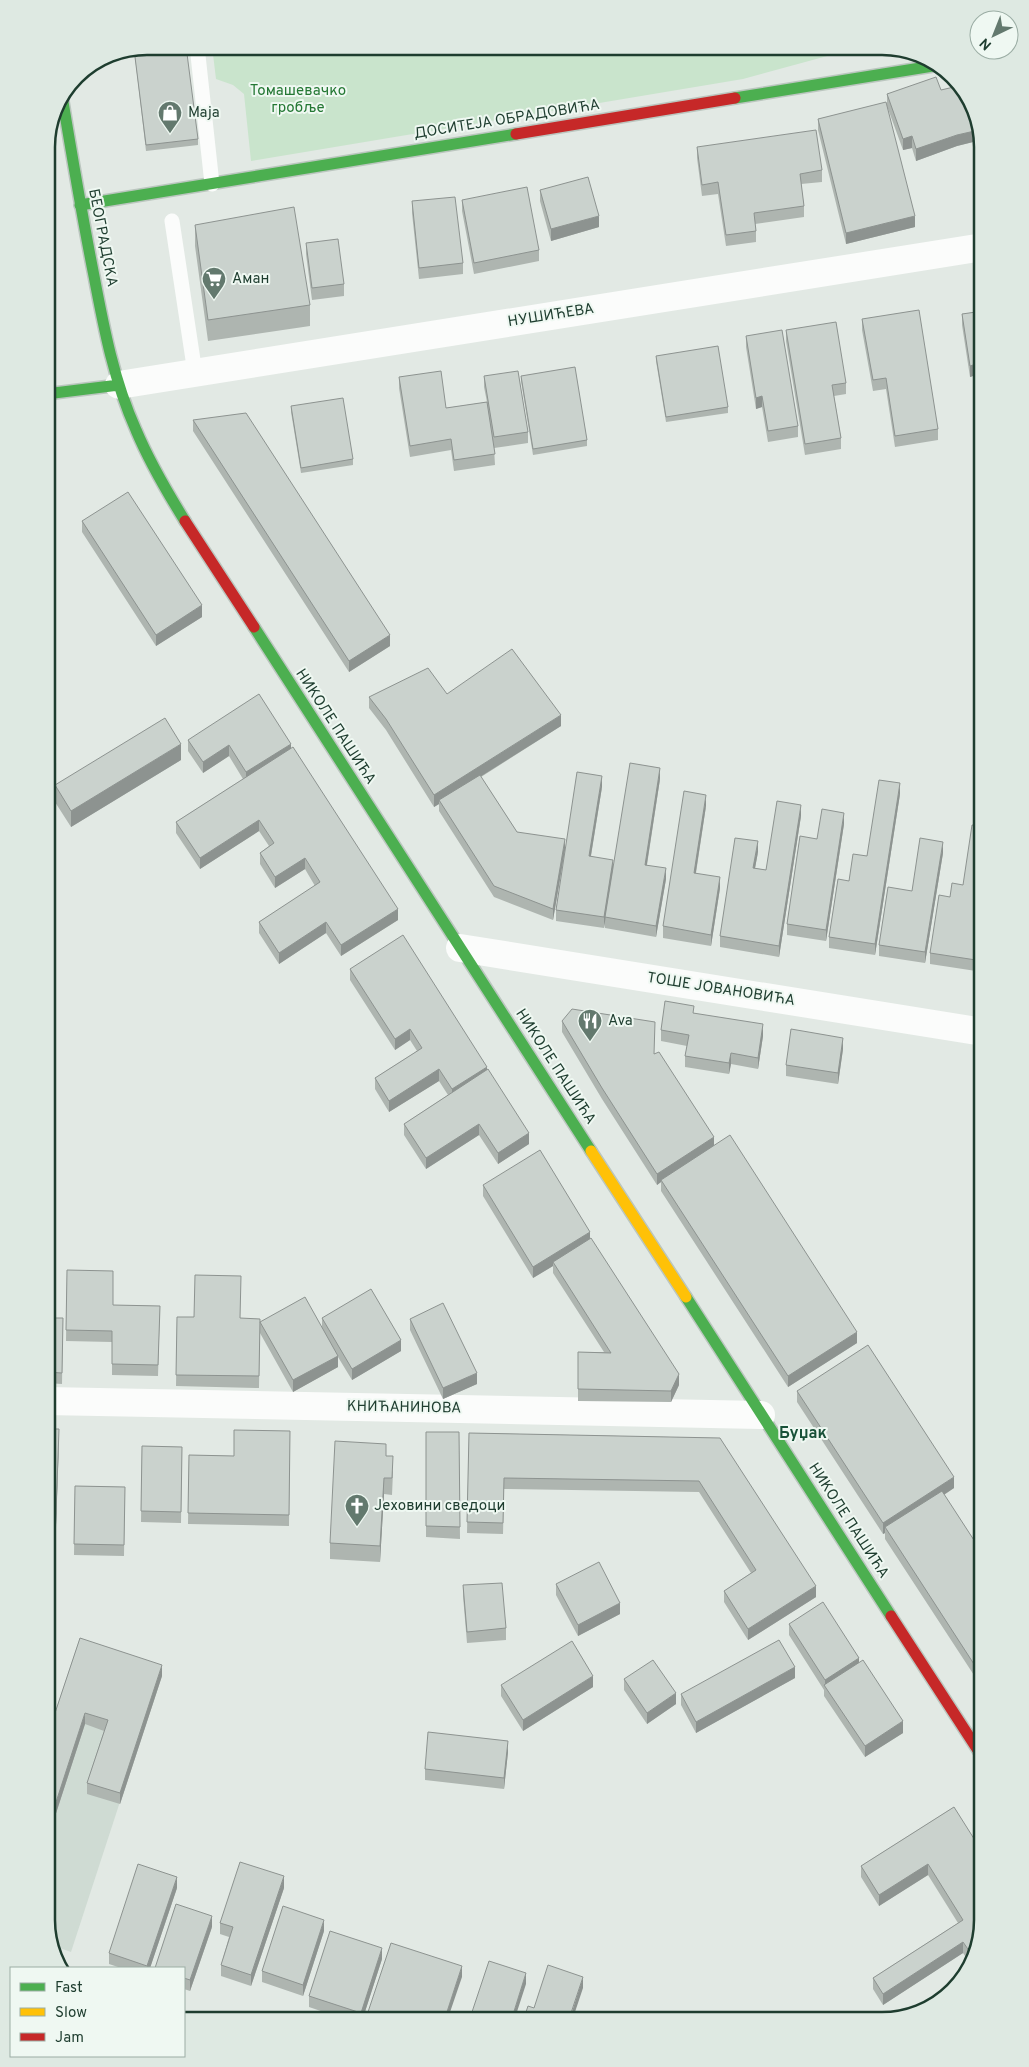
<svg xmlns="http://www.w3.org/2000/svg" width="1029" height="2067" font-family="Overpass,sans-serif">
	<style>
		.built { fill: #cfdbd3 }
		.green { fill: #c9e4cc }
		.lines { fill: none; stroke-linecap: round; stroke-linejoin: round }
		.fast-casing { stroke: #bbc6bf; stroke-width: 14 }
		.slow-casing { stroke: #bbc6bf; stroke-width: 14 }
		.jam-casing { stroke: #bbc6bf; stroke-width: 14 }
		.lane { stroke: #fbfcfb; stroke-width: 15 }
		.street { stroke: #fbfcfb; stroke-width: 28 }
		.fast { stroke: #4caf50; stroke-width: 11 }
		.slow { stroke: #ffc107; stroke-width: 11 }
		.jam { stroke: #c62828; stroke-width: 11 }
		.wall { fill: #aeb5b0 }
		.shaded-wall { fill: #8d9390 }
		.building { fill: #cad2cd; stroke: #8d9390 }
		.labels { text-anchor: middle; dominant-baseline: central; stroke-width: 4; stroke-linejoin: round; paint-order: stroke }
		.park-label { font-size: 15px; fill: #247834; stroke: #eff8f2 }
		.poi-label { font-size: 15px; fill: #1e3d2f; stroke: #eff8f2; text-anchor: start }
		.street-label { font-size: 15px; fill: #1e3d2f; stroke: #eff8f2 }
		.neighbourhood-label { font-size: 16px; font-weight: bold; fill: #185138; stroke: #eff8f2 }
		.rim { fill: none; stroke: #1e3d2f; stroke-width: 2.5 }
	</style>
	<rect width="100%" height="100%" fill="#e2e9e4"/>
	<path class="built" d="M80,1649L161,1676L71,1952L51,1945L46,1920V1751Z"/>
	<path class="green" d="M212,46H864L743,79L251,161L244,94L233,85L216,79Z"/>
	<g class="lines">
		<defs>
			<path id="fast" d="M62,96C72,156 82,216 94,276C104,329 114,381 136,430C149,461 167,492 185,521
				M735,98L939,65
				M80,205L516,134
				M46,394L119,385
				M254,627L591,1151
				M686,1297L891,1616"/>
			<path id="slow" d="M591,1151L686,1297"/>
			<path id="jam" d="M516,134L735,98
				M185,521L254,627
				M891,1616L983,1758"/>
		</defs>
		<use href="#fast" class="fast-casing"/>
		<use href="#slow" class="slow-casing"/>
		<use href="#jam" class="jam-casing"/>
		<path class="lane" d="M197,46L212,184
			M172,221L195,373"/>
		<path class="street" d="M119,385L983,247
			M460,948L983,1032
			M46,1401L761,1415"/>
		<use href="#fast" class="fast"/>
		<use href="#slow" class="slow"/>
		<use href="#jam" class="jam"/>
	</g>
	<path class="wall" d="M147,46L198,139V145L146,151L134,49Z
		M941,90L975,109L981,140L957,146L916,161L912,148L903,150L887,106L915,227L846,244L818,130V119L887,105V94Z
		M697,147L822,170V182L801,184L804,206V217L755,224L756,231V242L726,246L718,194L702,196L697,158Z
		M540,190L599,227L551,241L540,201Z
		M462,200L539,250V261L474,274L462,211Z
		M412,201L463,263V274L419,279L412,213Z
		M195,225L310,305V326L208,341L195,246Z
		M306,243L344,284V296L312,300L306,254Z
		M983,311V390L979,391L976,375L970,377L962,325V314Z
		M862,319L938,429V440L895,447L886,389L873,391L862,330Z
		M786,330L846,383V394L834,396L841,438V449L805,455L786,341Z
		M746,336L798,426V437L768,442L762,407L756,409L746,347Z
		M656,356L728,407V413L666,422L656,361Z
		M484,376L528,432V443L494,448L495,465L454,471L451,450L410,457L399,388V377L446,408L487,402L484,387Z
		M521,376L587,440V446L533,455L521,381Z
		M291,406L353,459V465L301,473L291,412Z
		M193,420L390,646L349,672L193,431Z
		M82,521L202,617L156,646L82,532Z
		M447,694L561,726L481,777L517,832L565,850L553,920L494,897L439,811V804L434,807L386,730L369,708V697Z
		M188,740L291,749L398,920L341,956L326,933L279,964L259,933V922L315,886L305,869L275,888L260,864V853L269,846L259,831L200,869L176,833V822L243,779L229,756L203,773L188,751Z
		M181,760L71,827L55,802V785Z
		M660,779L647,865L666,879L656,937L605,928V920L604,928L556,921V910L602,787L591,856L613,869Z
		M900,794L875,955L829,948V937L849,881L867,856Z
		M706,806L696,873L720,888L711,946L663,938V926Z
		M801,816L779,957L720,947V936L758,852L755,868L766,870Z
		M844,824L826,941L787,935V924L817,839Z
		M983,826V926L976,971L930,964V953L950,897L963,885Z
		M943,853L925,963L879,956V945L912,891Z
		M350,969L487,1070L529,1144L498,1164L479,1135L426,1169L404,1135V1124L448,1095L439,1081L389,1112L375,1089V1078L417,1051L410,1040L395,1050L350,980Z
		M694,1013L763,1036L758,1069L731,1064L729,1074L685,1067V1056L687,1046L661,1041V1030Z
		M562,1021L655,1054L714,1145L857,1343L788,1387L661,1191V1182L657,1185L602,1099L562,1032Z
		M843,1049L838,1084L786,1076V1065Z
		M483,1185L590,1238L679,1385L671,1402L578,1401V1352H604L553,1273V1266L533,1278L483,1196Z
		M67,1270L113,1305L160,1306L158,1376L112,1375V1342L66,1341Z
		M177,1317L260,1319L259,1388L176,1386Z
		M46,1318H63L62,1384L46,1383Z
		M322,1318L401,1351L352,1380L338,1357V1367L293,1392L260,1333V1322L322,1327Z
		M410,1319L477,1384L443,1399L410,1330Z
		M797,1391L954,1488L944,1495L983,1554V1689L885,1539V1533L883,1534L797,1402Z
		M46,1429L59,1440L55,1553H46Z
		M290,1431L289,1526L188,1524L189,1455L234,1456Z
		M426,1432H459L460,1539L426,1537Z
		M469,1433L720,1438L816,1597L748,1640L724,1602V1591L751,1573L699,1492L504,1489L503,1534L467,1533Z
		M142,1446L182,1447L181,1523L141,1522Z
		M386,1456L393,1472L392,1495L384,1494L380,1562L330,1559V1543Z
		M75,1486L125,1487L124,1556L74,1555Z
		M556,1584L620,1614L578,1636L556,1595Z
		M463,1585L506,1628V1640L467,1643L463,1596Z
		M789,1624L859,1662L903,1733L865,1757L824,1696V1690L789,1635Z
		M80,1638L162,1676L120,1804L87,1794V1783L104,1731L85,1724L49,1835L51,1846L46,1862V1740Z
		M795,1678L696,1733L681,1705V1694Z
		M624,1679L676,1704L647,1724L624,1690Z
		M501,1685L593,1687L523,1731L501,1696Z
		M508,1752L504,1789L425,1780V1769Z
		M954,1807L983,1920L970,1963L963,1953L883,2005L873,1989V1978L958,1923L928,1875L879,1906L861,1877V1866Z
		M177,1888L150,1968H121L109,1964V1953Z
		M284,1888L251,1986L221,1976V1965L229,1937L220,1934V1923Z
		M212,1927L190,1991L184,1989V1968Z
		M324,1931L303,1996L262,1982V1971Z
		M382,1959L362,2021H350L309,2007V1996Z"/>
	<path class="shaded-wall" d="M979,130L981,140L957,146L916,161V149L957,135Z
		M912,136V148L903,150V139Z
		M599,216V227L551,241V229Z
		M915,216V227L846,244V233Z
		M976,364V375L970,377V366Z
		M762,396V407L756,409V398Z
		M202,605V617L156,646V635Z
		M390,635V646L349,672V661Z
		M561,715V726L440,802L439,800V804L434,807V795Z
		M181,744V760L71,827V811Z
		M291,744V755L246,783V772Z
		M229,745V756L203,773V762Z
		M660,768V779L645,876V865Z
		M602,776V787L589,867V856Z
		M900,783V794L875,955V944Z
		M706,795V806L694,884V873Z
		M801,805V816L779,957V946Z
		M844,813V824L826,941V930Z
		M259,820V831L200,869V858Z
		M565,839V850L553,920V909Z
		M758,841V852L753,879V868Z
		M943,842V853L925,963V952Z
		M305,858V869L275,888V877Z
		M613,860V871L604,928V917Z
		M666,868V879L656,937V926Z
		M720,877V888L711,946V935Z
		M398,909V920L341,956V945Z
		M983,915V926L976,971V960Z
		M326,922V933L279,964V953Z
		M763,1024V1036L758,1069V1058Z
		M410,1029V1040L395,1050V1039Z
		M843,1038V1049L838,1084V1073Z
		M731,1053V1064L729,1074V1063Z
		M487,1067V1078L452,1100V1089Z
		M439,1069V1081L389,1112V1101Z
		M479,1124V1135L426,1169V1158Z
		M529,1133V1144L498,1164V1153Z
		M714,1137V1148L661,1180V1182L657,1185V1174Z
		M590,1232V1243L553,1262V1266L533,1278V1267Z
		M857,1332V1343L788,1387V1376Z
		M401,1340V1351L352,1380V1369Z
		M338,1356V1367L293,1392V1380Z
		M477,1373V1384L443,1399V1388Z
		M679,1374V1385L671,1402V1391Z
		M59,1429V1440L55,1553V1542Z
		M954,1477V1488L888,1531L885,1527V1533L883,1534V1523Z
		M384,1478V1494L380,1562V1546Z
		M816,1586V1597L748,1640V1629Z
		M620,1603V1614L578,1636V1625Z
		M859,1658V1669L825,1686V1680Z
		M162,1665V1676L120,1804V1793Z
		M795,1667V1678L696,1733V1722Z
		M593,1676V1687L523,1731V1720Z
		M676,1693V1704L647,1724V1713Z
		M85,1713V1724L46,1844V1833Z
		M903,1721V1733L865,1757V1746Z
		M508,1741V1752L504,1789V1778Z
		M51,1835V1846L46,1862V1850Z
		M928,1864V1875L879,1906V1895Z
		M284,1876V1888L251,1986V1975Z
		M177,1877V1888L150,1968H147V1966Z
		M212,1916V1927L190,1991V1980Z
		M324,1920V1931L303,1996V1985Z
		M963,1942V1953L883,2005V1994Z
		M382,1948V1959L362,2021H361V2013Z
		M462,1966V1977L447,2021H444Z
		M526,1973V1984L514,2021H511Z
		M583,1977V1988L572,2021H569Z"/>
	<path class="building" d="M147,46H186L198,139L146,145L134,49Z
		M936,77L941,90L958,86L975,109L979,130L957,135L916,149L912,136L903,139L887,94Z
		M886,102L915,216L846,233L818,119Z
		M816,130L822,170L800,174L804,206L754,213L756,231L726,235L718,182L702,185L697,147Z
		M588,177L599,216L551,229L540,190Z
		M527,187L539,250L474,263L462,200Z
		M455,197L463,263L419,268L412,201Z
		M294,207L310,305L208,320L195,225Z
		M338,239L344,284L312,288L306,243Z
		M919,310L938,429L895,436L886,378L873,380L862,319Z
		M983,311V379H979L976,364L970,366L962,314Z
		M836,322L846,383L832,385L841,438L805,444L786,330Z
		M782,330L798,426L768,431L762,396L756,398L746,336Z
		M718,346L728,407L666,417L656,356Z
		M575,367L587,440L533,449L521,376Z
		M441,371L446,408L487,402L495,454L454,460L451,439L410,446L399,377Z
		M518,371L528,432L494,437L484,376Z
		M343,398L353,459L301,468L291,406Z
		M246,413L390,635L349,661L193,420Z
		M128,492L202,605L156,635L82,521Z
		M512,649L561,715L434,795L386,719L369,697L428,668L447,694Z
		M259,694L291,744L246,772L229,745L203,762L188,740Z
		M165,718L181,744L71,811L55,785Z
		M293,747L398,909L341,945L326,922L279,953L259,922L320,882L305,858L275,877L260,853L274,843L259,820L200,858L176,822Z
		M630,763L660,768L645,865L666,868L656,926L605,917Z
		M577,772L602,776L589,856L613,860L604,917L556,910Z
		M480,775L517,832L565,839L553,909L494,886L439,800Z
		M879,780L900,783L875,944L829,937L838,879L849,881L853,854L867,856Z
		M684,791L706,795L694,873L720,877L711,935L663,926Z
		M777,801L801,805L779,946L720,936L735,838L758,841L753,868L766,870Z
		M822,809L844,813L826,930L787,924L800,836L817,839Z
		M972,825L983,826V915L976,960L930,953L939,895L950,897L952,883L963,885Z
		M920,838L943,842L925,952L879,945L888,887L912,891Z
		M403,935L487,1067L452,1089L439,1069L389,1101L375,1078L422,1048L410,1029L395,1039L350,969Z
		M665,1001L694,1006L693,1013L763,1024L758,1058L731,1053L729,1063L685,1056L689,1035L661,1030Z
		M572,1009L655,1022L654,1054L659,1052L714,1137L657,1174L602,1088L562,1021Z
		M791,1029L843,1038L838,1073L786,1065Z
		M488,1069L529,1133L498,1153L479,1124L426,1158L404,1124Z
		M730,1135L857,1332L788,1376L661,1180Z
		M540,1150L590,1232L533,1267L483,1185Z
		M591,1238L679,1374L671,1391L578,1389V1352L611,1353L553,1262Z
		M67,1270L113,1271V1305L160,1306L158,1365L112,1364V1331L66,1330Z
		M195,1275L241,1276L240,1318L260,1319L259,1376L176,1375L177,1317H194Z
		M371,1289L401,1340L352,1369L322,1318Z
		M305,1297L338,1356L293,1380L260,1322Z
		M443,1303L477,1373L443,1388L410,1319Z
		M46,1318H63L62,1373L46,1372Z
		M868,1345L954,1477L883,1523L797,1391Z
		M46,1429H59L55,1542H46Z
		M234,1430L290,1431L289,1515L188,1513L189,1455L234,1456Z
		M426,1432H459L460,1527L426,1526Z
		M469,1433L720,1438L816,1586L748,1629L724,1591L756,1570L699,1481L504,1478L503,1523L467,1522Z
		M335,1441L386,1444V1456H393L392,1478H384L380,1546L330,1543Z
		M142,1446L182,1447L181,1512L141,1511Z
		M75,1486L125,1487L124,1545L74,1544Z
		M942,1491L983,1554V1678L885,1527Z
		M599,1562L620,1603L578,1625L556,1584Z
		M502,1583L506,1628L467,1632L463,1585Z
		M823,1602L859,1658L825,1680L789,1624Z
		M80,1638L162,1665L120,1793L87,1783L108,1720L85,1713L46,1833V1740Z
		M779,1640L795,1667L696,1722L681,1694Z
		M572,1641L593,1676L523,1720L501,1685Z
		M653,1660L676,1693L647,1713L624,1679Z
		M863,1660L903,1721L865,1746L824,1685Z
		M428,1732L508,1741L504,1778L425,1769Z
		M954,1807L983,1853V1920L972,1955L963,1942L883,1994L873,1978L963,1920L928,1864L879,1895L861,1866Z
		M46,1834L51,1835L46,1850Z
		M240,1862L284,1876L251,1975L221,1965L233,1927L220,1923Z
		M138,1864L177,1877L147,1966L109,1953Z
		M176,1904L212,1916L190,1980L184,1978V1968H155Z
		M283,1906L324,1920L303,1985L262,1971Z
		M330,1931L382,1948L361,2013L309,1996Z
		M391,1943L462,1966L444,2021H365Z
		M489,1961L526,1973L511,2021H469Z
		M548,1965L583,1977L569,2019L573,2021H523L528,2006L534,2008Z"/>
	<defs>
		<symbol id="shop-pin" viewBox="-11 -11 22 30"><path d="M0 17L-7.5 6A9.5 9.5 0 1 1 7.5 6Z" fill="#63796e" stroke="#eff8f2"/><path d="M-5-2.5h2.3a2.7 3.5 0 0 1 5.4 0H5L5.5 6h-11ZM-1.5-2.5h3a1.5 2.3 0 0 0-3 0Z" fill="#fff"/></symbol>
		<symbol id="supermarket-pin" viewBox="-11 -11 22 30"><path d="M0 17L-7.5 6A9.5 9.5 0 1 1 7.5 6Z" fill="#63796e" stroke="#eff8f2"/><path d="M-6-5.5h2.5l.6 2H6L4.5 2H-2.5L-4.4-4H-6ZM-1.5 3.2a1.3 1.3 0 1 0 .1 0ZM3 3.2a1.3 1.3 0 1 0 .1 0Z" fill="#fff"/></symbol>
		<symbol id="restaurant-pin" viewBox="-11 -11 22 30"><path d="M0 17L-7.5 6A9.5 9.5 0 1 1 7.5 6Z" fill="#63796e" stroke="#eff8f2"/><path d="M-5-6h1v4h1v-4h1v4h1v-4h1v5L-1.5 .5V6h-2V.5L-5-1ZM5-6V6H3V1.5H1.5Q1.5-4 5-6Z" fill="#fff"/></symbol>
		<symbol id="church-pin" viewBox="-11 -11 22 30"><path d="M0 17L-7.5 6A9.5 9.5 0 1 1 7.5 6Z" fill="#63796e" stroke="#eff8f2"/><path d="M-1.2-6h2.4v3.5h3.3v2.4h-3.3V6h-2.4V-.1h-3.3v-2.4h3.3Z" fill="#fff"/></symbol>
	</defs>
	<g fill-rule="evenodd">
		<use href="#shop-pin" x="156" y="99" width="28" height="38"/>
		<use href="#supermarket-pin" x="200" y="265" width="28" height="38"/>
		<use href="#restaurant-pin" x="576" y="1007" width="28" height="38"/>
		<use href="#church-pin" x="343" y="1492" width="28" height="38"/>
	</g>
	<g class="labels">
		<g class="park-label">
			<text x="298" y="91">Томашевачко<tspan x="298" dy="17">гробље</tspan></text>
		</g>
		<g class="poi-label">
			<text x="188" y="113">Маја</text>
			<text x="232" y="279">Аман</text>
			<text x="608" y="1021">Ava</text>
			<text x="374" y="1506">Јеховини сведоци</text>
		</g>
		<g class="street-label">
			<text transform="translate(507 120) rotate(-9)">ДОСИТЕЈА ОБРАДОВИЋА</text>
			<text transform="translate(102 238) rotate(79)">БЕОГРАДСКА</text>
			<text transform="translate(551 316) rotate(-9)">НУШИЋЕВА</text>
			<text transform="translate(335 727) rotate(57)">НИКОЛЕ ПАШИЋА</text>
			<text transform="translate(721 990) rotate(9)">ТОШЕ ЈОВАНОВИЋА</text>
			<text transform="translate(555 1067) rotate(57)">НИКОЛЕ ПАШИЋА</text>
			<text transform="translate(404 1408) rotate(1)">КНИЋАНИНОВА</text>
			<text transform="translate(848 1521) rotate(57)">НИКОЛЕ ПАШИЋА</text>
		</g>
		<g class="neighbourhood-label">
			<text x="803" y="1434">Буџак</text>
		</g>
	</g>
	<path d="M0 0H1029V2067H0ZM147 55H882A92 92 0 0 1 974 147V1920A92 92 0 0 1 882 2012H147A92 92 0 0 1 55 1920V147A92 92 0 0 1 147 55Z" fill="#dee9e2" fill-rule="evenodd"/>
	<path class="rim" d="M147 55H882A92 92 0 0 1 974 147V1920A92 92 0 0 1 882 2012H147A92 92 0 0 1 55 1920V147A92 92 0 0 1 147 55Z"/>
	<rect x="10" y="1967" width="175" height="90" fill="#eff8f2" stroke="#9bada4"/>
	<rect x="20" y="1983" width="25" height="8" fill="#4caf50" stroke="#9bada4"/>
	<text x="55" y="1992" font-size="15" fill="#1e3d2f">Fast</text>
	<rect x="20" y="2008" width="25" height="8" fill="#ffc107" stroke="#9bada4"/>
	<text x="55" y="2017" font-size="15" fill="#1e3d2f">Slow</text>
	<rect x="20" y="2033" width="25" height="8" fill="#c62828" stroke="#9bada4"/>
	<text x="55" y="2042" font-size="15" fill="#1e3d2f">Jam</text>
	<g transform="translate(994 35) rotate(223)"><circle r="24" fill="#eff8f2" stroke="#9bada4"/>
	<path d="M0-4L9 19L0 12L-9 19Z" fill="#63796e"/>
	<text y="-8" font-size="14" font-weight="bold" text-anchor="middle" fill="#1e3d2f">N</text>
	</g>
</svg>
